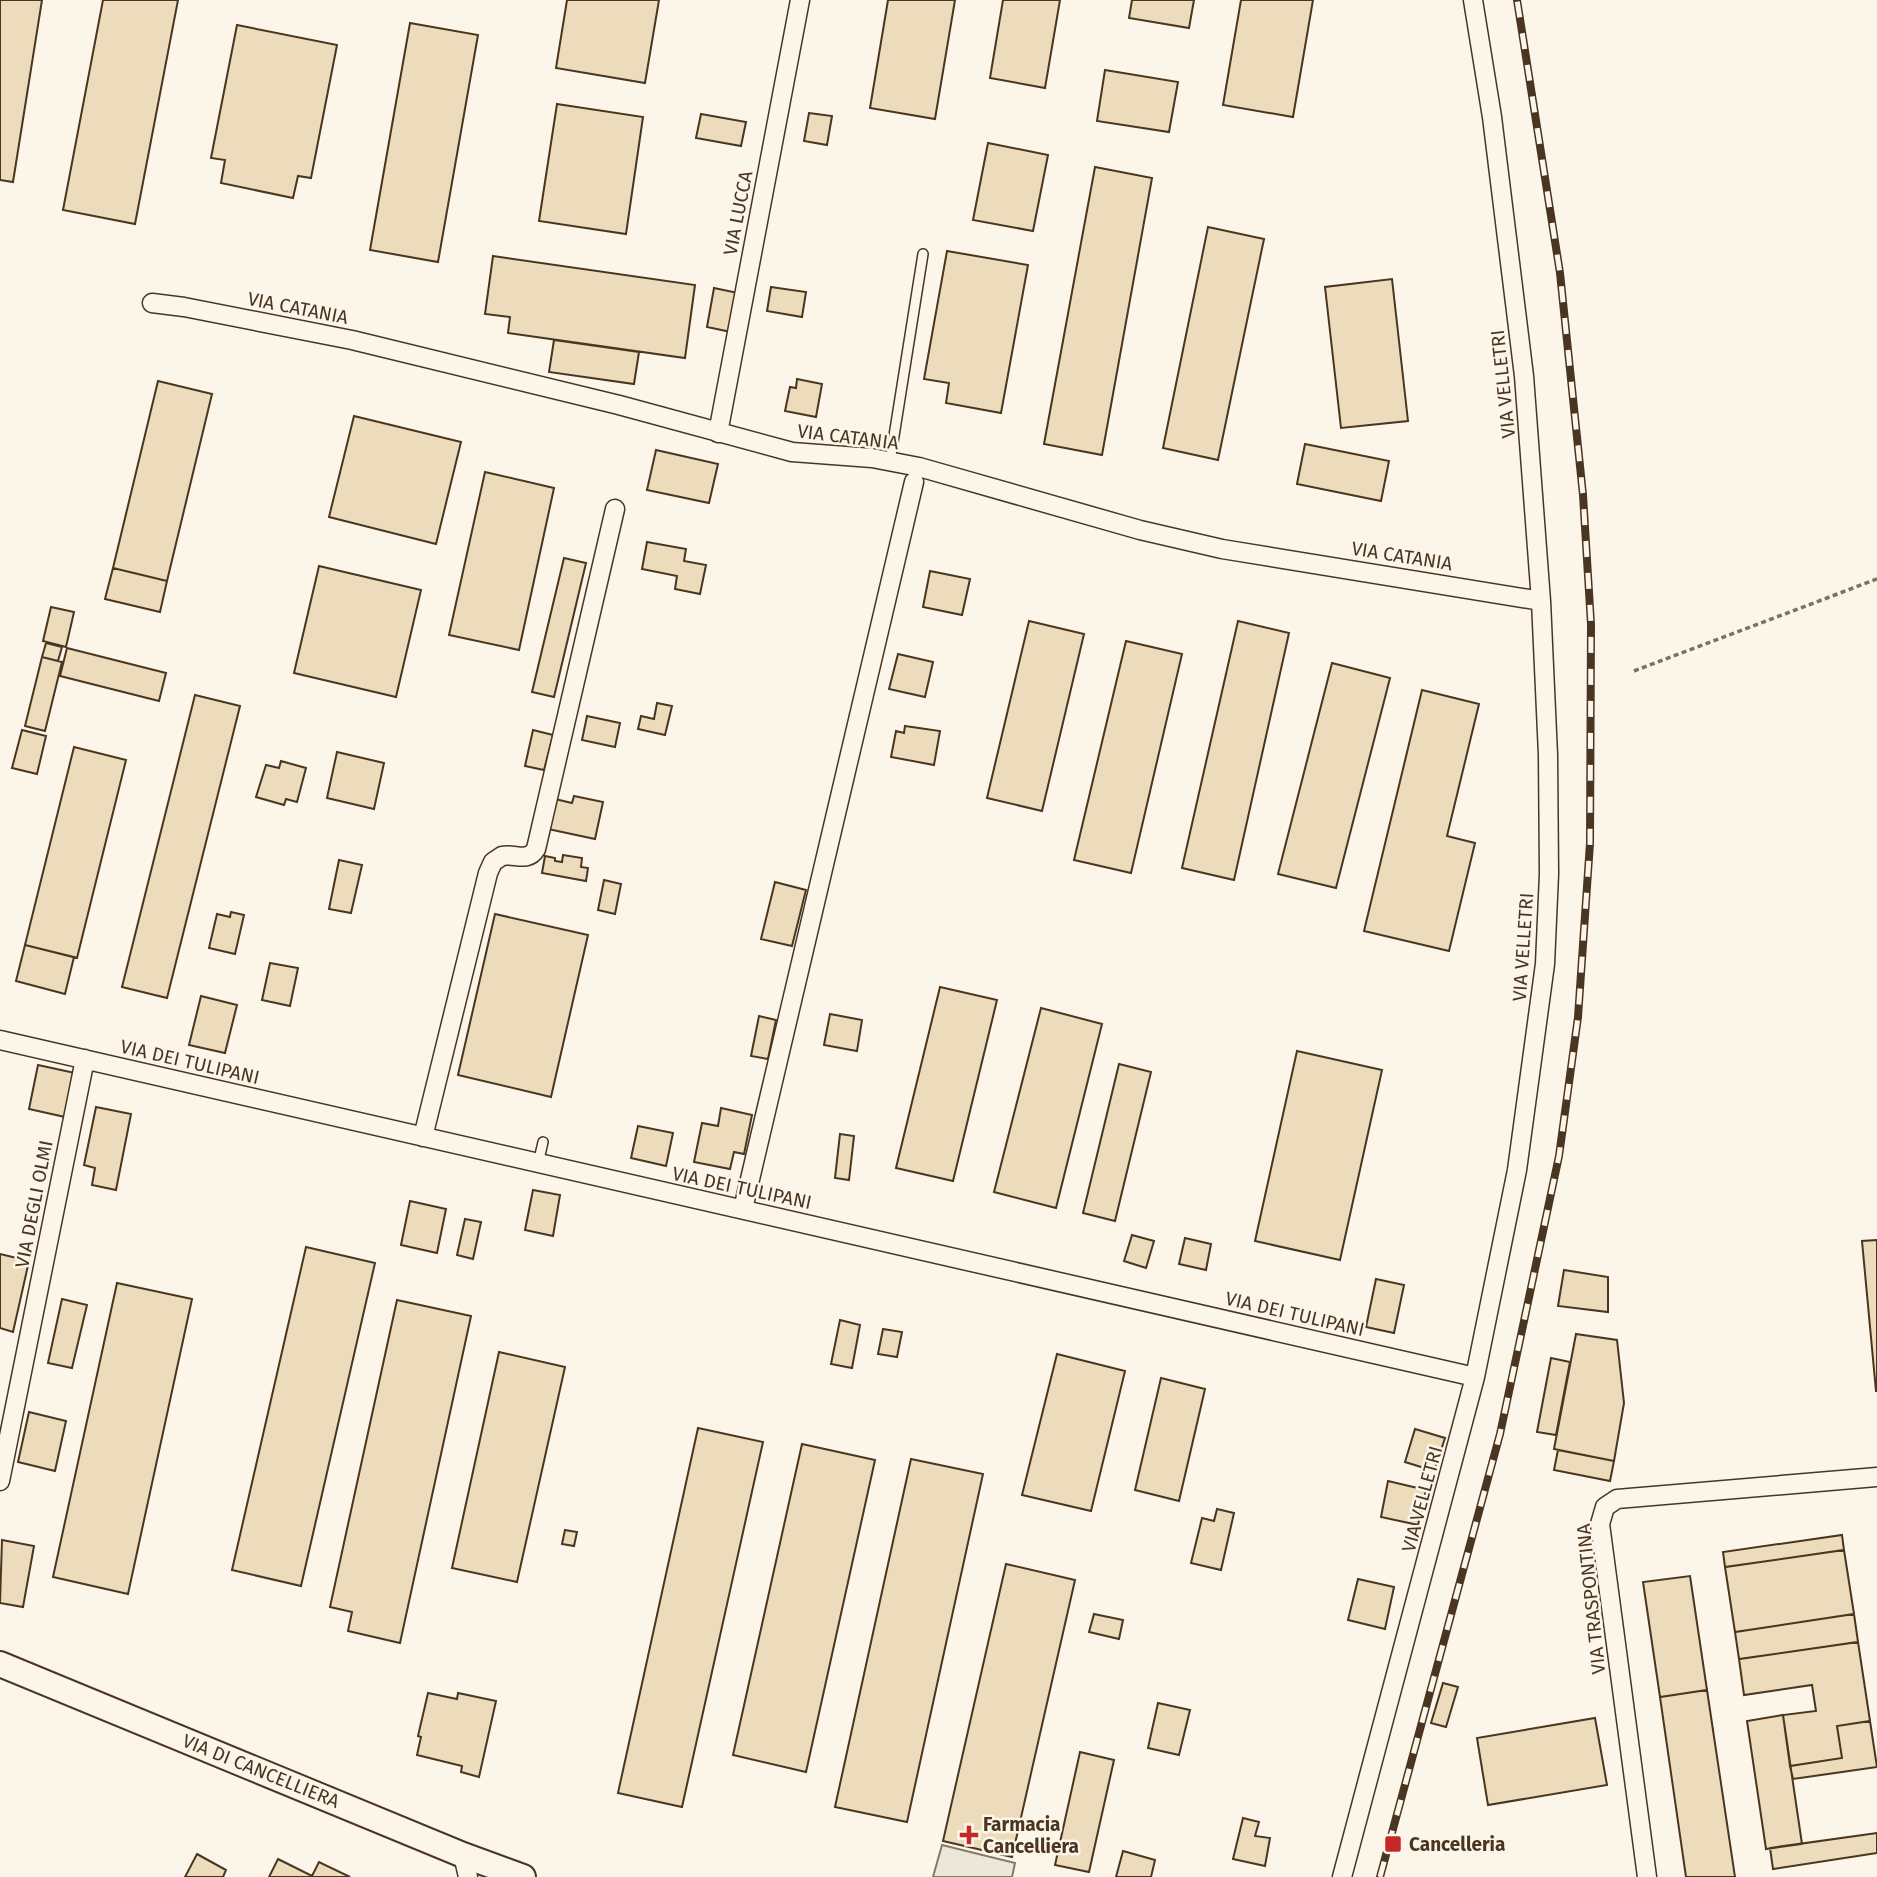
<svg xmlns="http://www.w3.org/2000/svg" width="1877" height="1877" font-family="'Fira Sans',sans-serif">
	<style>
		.parking { fill: #ede7d9; stroke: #887966; stroke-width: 2 }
		.building { fill: #ecdcbc; stroke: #4a3520; stroke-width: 2 }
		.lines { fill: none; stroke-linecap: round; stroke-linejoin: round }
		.lane-casing { stroke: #4a3520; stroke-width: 12 }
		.street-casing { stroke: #4a3520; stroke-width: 21 }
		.secondary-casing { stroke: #4a3520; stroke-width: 28 }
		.path { stroke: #7f6f5c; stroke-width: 3.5; stroke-dasharray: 5 3.5; stroke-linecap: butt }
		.lane { stroke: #fbf6e9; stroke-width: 9 }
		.street { stroke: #fbf6e9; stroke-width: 18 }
		.secondary { stroke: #fbf6e9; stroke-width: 24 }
		.rail-casing { stroke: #4a3520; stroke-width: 8 }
		.rail { stroke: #fbf6e9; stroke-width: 5; stroke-dasharray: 16; stroke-linecap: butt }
		.poi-dot { fill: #c62828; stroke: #fbf6e9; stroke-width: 2.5 }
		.labels { text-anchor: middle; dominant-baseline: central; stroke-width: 5; stroke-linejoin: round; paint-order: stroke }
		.street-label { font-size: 19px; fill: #4a3520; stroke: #fbf6e9 }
		.poi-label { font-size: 19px; font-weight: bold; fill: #4a3520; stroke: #fbf6e9; text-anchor: start }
	</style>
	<rect width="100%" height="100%" fill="#fbf6e9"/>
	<path class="parking" d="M942,1845L1015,1863L1012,1877H933Z"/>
	<path class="building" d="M0,0H42L13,182L0,180Z
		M103,0H178L135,224L63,210Z
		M567,0H659L645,83L556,68Z
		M888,0H955L935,119L870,108Z
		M1003,0H1060L1045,88L990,78Z
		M1132,0H1194L1189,28L1129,18Z
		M1241,0H1313L1293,117L1223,105Z
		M410,23L478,35L438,262L370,250Z
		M237,25L337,45L311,178L298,176L293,198L221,183L225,160L211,158Z
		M1105,70L1178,82L1169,132L1097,121Z
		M557,104L643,117L626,234L539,221Z
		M809,113L832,116L827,145L804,141Z
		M701,114L746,122L741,146L696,138Z
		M988,143L1048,155L1033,231L973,220Z
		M1095,167L1152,178L1102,455L1044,444Z
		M1208,227L1264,239L1218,460L1163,448Z
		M947,251L1028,265L1001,413L946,403L949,383L924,379Z
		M493,256L695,285L685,358L508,333L510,317L485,314Z
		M1392,279L1408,421L1341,428L1325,287Z
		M771,287L806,292L802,317L767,311Z
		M714,288L738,293L731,332L707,327Z
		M554,340L639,352L634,384L549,372Z
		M797,379L822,384L816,417L785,411L790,387L796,388Z
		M158,381L212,394L167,581L113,568Z
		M354,416L461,442L436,544L329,517Z
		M1305,444L1389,461L1381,501L1297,484Z
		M656,450L718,464L709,503L647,490Z
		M485,472L554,488L519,650L449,635Z
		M647,542L686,549L684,561L706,565L700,594L675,589L677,576L642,569Z
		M564,558L586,563L554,697L532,692Z
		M319,566L421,590L396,697L294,673Z
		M113,568L167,581L160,612L105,599Z
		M930,571L970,579L962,615L923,607Z
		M51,607L74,612L66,647L43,641Z
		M1029,621L1084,634L1042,811L987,798Z
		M1238,621L1289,633L1234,880L1182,868Z
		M1126,641L1182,654L1131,873L1074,860Z
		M46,643L62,647L58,661L42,657Z
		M67,648L166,673L159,701L60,676Z
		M898,654L933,662L925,697L889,689Z
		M42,657L62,662L45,731L25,726Z
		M1332,663L1390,678L1336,888L1278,874Z
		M1422,690L1479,704L1447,836L1475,843L1449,951L1364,931Z
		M195,695L240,706L167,998L122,987Z
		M657,703L672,706L665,735L638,729L641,716L654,719Z
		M587,716L620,723L615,747L582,740Z
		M905,726L940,731L934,765L891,757L896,731L904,733Z
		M22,730L46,736L37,774L12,768Z
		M533,730L553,735L544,770L525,766Z
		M74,747L126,760L77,958L25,945Z
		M337,752L384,763L374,809L327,798Z
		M281,761L306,768L297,802L286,799L284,805L256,797L266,765L279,768Z
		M574,796L603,802L595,839L548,829L555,799L572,803Z
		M563,855L582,858L581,867L588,868L586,881L542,873L545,856L555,858V861L562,862Z
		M339,860L362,865L351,913L329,909Z
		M604,880L621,884L615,914L598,910Z
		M775,882L806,890L792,946L761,939Z
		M231,912L244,915L235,954L209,948L217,914L230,917Z
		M495,914L588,935L551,1097L458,1075Z
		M25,945L74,957L65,994L16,981Z
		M270,963L298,968L290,1006L262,1000Z
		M940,987L997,1000L953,1181L896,1168Z
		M201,996L237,1005L225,1053L189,1045Z
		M1041,1008L1102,1024L1056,1208L994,1192Z
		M830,1014L862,1020L857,1051L824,1045Z
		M759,1016L776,1020L768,1059L751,1056Z
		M1297,1051L1382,1070L1340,1260L1255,1241Z
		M1119,1064L1151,1072L1115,1221L1083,1213Z
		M38,1065L75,1073L65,1117L29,1109Z
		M96,1107L131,1114L116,1190L92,1185L95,1168L84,1165Z
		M721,1108L752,1115L744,1154L734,1152L730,1169L694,1162L702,1123L718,1126Z
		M638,1126L673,1133L666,1166L631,1158Z
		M840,1134L854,1136L849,1180L835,1178Z
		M533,1190L560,1195L553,1236L525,1230Z
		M410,1201L446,1209L437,1253L401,1245Z
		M465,1219L481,1222L473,1259L457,1255Z
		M1132,1235L1154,1241L1146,1268L1124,1261Z
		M1185,1238L1211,1244L1206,1270L1179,1264Z
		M1877,1240V1391H1876L1862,1241Z
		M306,1247L375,1263L301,1586L232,1570Z
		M0,1254L29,1261L13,1332L0,1328Z
		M1564,1270L1608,1277V1312L1558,1306Z
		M1376,1279L1404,1285L1394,1333L1366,1327Z
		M117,1283L192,1299L128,1594L53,1577Z
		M62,1299L87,1305L72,1368L48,1363Z
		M397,1300L471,1316L400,1643L348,1631L352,1612L330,1607Z
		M840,1320L860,1325L852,1368L831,1364Z
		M883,1329L902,1332L897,1357L878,1354Z
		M1576,1334L1617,1340L1624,1403L1614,1461L1554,1449Z
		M499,1352L565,1367L517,1582L452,1568Z
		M1057,1354L1125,1371L1091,1511L1022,1495Z
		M1551,1358L1570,1362L1556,1435L1537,1432Z
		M1161,1378L1205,1389L1179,1501L1135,1490Z
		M29,1412L66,1421L55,1471L18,1462Z
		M698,1428L763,1442L682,1807L618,1793Z
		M1415,1429L1445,1438L1434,1471L1405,1462Z
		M802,1444L875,1460L806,1772L733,1755Z
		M1558,1450L1614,1461L1610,1481L1554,1470Z
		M911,1459L983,1474L907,1822L835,1807Z
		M1388,1481L1426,1490L1418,1525L1381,1517Z
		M1217,1509L1234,1513L1221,1570L1191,1563L1202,1518L1214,1521Z
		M565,1530L577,1532L574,1546L562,1544Z
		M1842,1535L1844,1550L1725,1567L1723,1552Z
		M2,1540L34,1546L23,1607L0,1603Z
		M1844,1550L1854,1614L1735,1632L1725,1567Z
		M1006,1564L1075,1580L1012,1857L943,1841Z
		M1690,1576L1707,1690L1660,1697L1643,1582Z
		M1358,1579L1394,1587L1385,1629L1348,1620Z
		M1094,1614L1123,1620L1119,1639L1089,1632Z
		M1854,1614L1858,1642L1739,1659L1735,1632Z
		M1858,1642L1870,1721L1837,1726L1842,1758L1790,1766L1783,1715L1816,1711L1812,1685L1744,1695L1739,1659Z
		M1443,1683L1458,1687L1446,1727L1431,1723Z
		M1707,1690L1735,1877H1686L1660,1697Z
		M428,1693L457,1699L458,1693L496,1701L479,1777L461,1772L462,1766L417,1755L421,1737L418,1736Z
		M1158,1703L1190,1710L1179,1755L1148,1748Z
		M1783,1715L1802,1844L1766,1849L1747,1721Z
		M1595,1718L1607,1785L1488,1805L1477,1738Z
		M1870,1721L1877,1767L1793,1779L1790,1766L1842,1758L1837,1726Z
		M1080,1752L1114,1760L1089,1872L1055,1865Z
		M1243,1818L1259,1822L1255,1836L1270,1838L1265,1866L1233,1859Z
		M1877,1833V1853L1773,1869L1770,1848Z
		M1123,1851L1155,1860L1151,1877H1116Z
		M197,1854L226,1870L223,1877H185Z
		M278,1859L312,1876L319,1862L350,1877H269Z"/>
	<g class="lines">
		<defs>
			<path id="lane" d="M890,461L923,254
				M538,1164L543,1142"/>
			<path id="street" d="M152,303L184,307L352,340L619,405L792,452L872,458L919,467L1140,530L1222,549L1541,601
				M718,433L800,0
				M0,1040L1475,1377
				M423,1137L488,873L493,862L502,856C515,853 527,863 536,849L615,509
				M743,1209L914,482
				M0,1481L85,1059
				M463,1855L468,1877
				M1342,1877L1475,1377L1517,1170L1545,964L1549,874L1548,755L1541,601L1524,376L1492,117L1473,0
				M1647,1877L1600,1524L1605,1507L1617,1499L1877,1477"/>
			<path id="secondary" d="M0,1664L463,1855L523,1877"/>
		</defs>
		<use href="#lane" class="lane-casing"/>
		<use href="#street" class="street-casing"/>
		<use href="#secondary" class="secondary-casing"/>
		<path class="path" d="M1634,671L1877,579"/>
		<use href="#lane" class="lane"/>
		<use href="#street" class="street"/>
		<use href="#secondary" class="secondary"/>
		<defs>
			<path id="rail" d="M1380,1877L1500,1434L1559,1156L1578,1017L1590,843L1591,624L1583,495L1560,273L1517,0"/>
		</defs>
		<use href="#rail" class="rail-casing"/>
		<use href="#rail" class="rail"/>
	</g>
	<g class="poi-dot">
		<path d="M965.5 1824.5h7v7h7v7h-7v7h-7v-7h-7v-7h7z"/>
		<rect x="1384" y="1835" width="18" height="18" rx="3.5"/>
	</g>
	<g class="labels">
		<g class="street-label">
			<text transform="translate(738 213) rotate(-79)">VIA LUCCA</text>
			<text transform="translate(298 308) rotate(11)">VIA CATANIA</text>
			<text transform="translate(1503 384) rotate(-96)">VIA VELLETRI</text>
			<text transform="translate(848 437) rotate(7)">VIA CATANIA</text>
			<text transform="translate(1402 556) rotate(9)">VIA CATANIA</text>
			<text transform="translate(1523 947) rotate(-86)">VIA VELLETRI</text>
			<text transform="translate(190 1062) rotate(13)">VIA DEI TULIPANI</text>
			<text transform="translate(742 1188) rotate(12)">VIA DEI TULIPANI</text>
			<text transform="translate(34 1204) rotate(-79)">VIA DEGLI OLMI</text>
			<text transform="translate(1295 1314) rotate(13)">VIA DEI TULIPANI</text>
			<text transform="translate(1422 1499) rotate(-75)">VIA VELLETRI</text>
			<text transform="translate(1591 1599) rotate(-96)">VIA TRASPONTINA</text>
			<text transform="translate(261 1771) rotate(22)">VIA DI CANCELLIERA</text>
		</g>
		<g class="poi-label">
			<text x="983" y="1824">Farmacia<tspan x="983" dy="22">Cancelliera</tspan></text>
			<text x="1409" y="1844">Cancelleria</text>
		</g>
	</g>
</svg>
